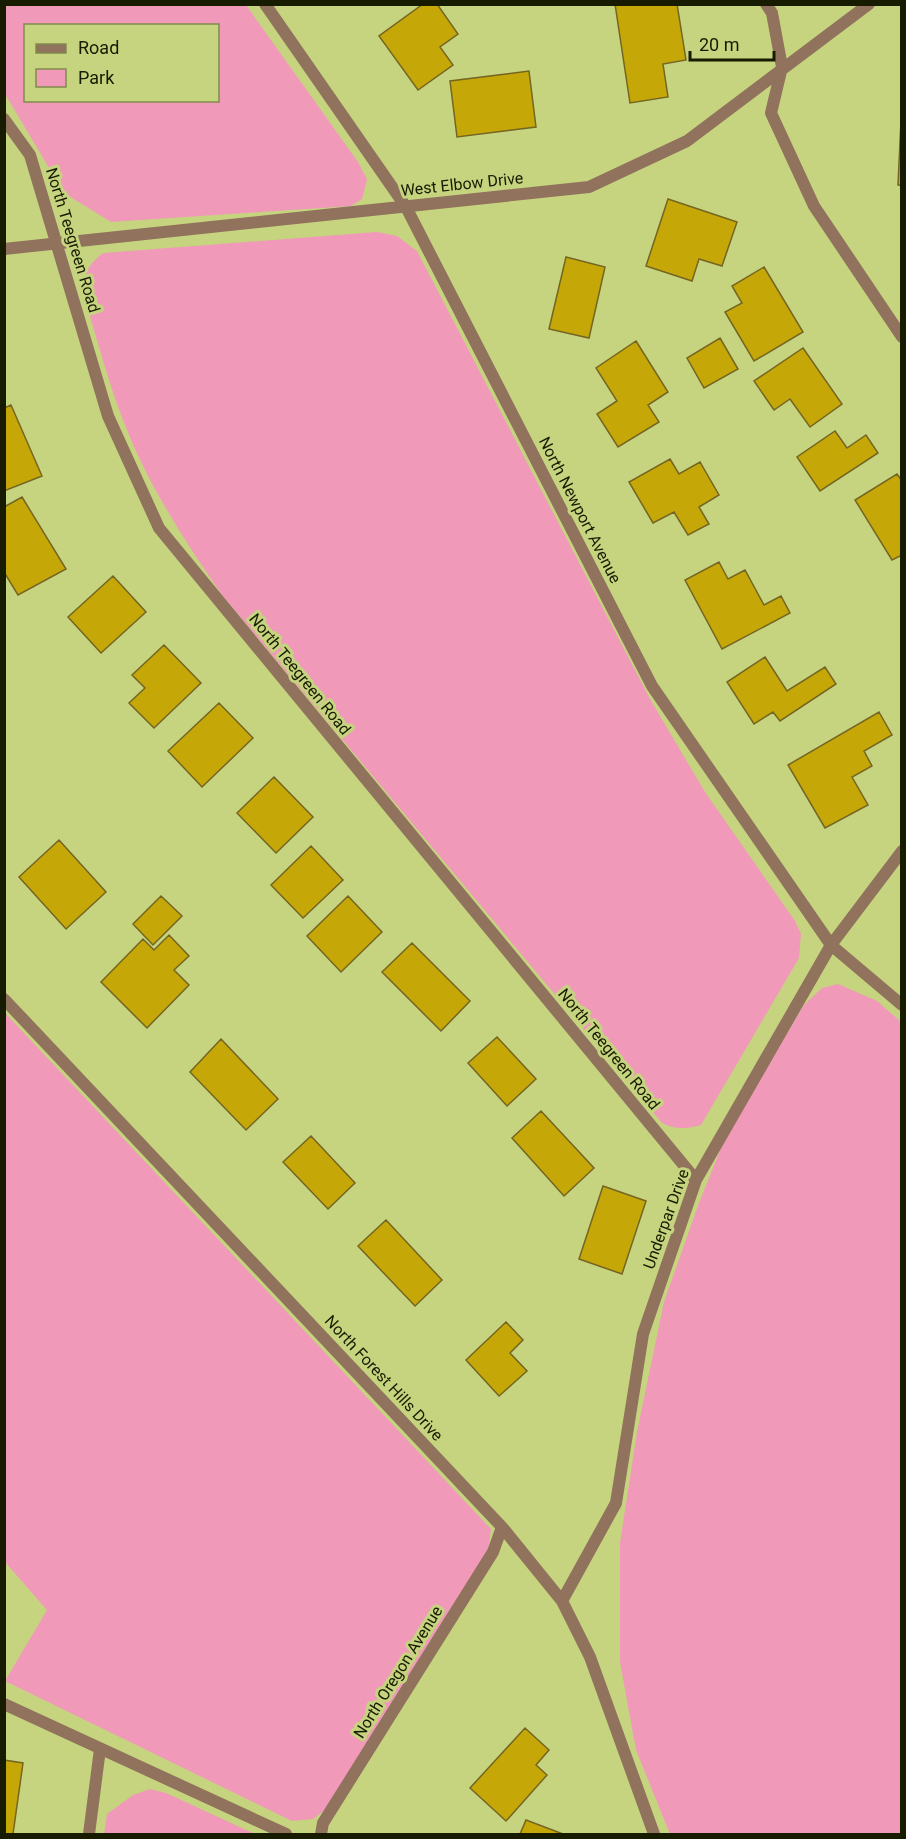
<svg xmlns="http://www.w3.org/2000/svg" width="906" height="1839" font-family="Roboto,sans-serif">
	<style>
		.green { fill: #f099b9; fill-rule: evenodd }
		.building { fill: #c5a808; stroke: #746522; stroke-width: 1.5 }
		.lines { fill: none; stroke-linecap: round; stroke-linejoin: round }
		.minor { stroke: #90725d; stroke-width: 12 }
		.labels { text-anchor: middle; dominant-baseline: central; stroke-width: 6; stroke-linejoin: round; paint-order: stroke }
		.street-label { font-size: 16px; fill: #171b00; stroke: #c6d47f }
	</style>
	<rect width="100%" height="100%" fill="#c6d47f"/>
	<path class="green" d="M4,5H246L358,162L367,179L362,199L351,206L111,222L64,193L5,94ZM26,26H218V100H26Z
		M377,232L397,236L417,251L650,699L705,792L795,921L801,934L799,958L701,1125C687,1129 676,1130 662,1123L222,595C184,540 149,486 125,425C108,383 97,337 83,294C84,273 87,266 103,253Z
		M838,984L877,1001L901,1022V1834H670L636,1750L620,1662V1543L637,1432L664,1302L699,1203L725,1138L804,1005L822,988Z
		M5,1013L491,1529L486,1566L342,1797L313,1819L292,1821L5,1681L47,1610L5,1562Z
		M150,1789L166,1793L255,1834H104L107,1814L133,1795Z"/>
	<path class="building" d="M423,4H437L458,34L440,47L453,65L418,90L379,36Z
		M615,4H677L686,60L663,64L668,97L630,103Z
		M529,71L536,127L457,137L450,81Z
		M901,120H902V186L898,185Z
		M668,199L737,222L722,266L699,259L692,281L646,266Z
		M566,257L605,267L589,338L549,329Z
		M764,267L803,332L754,361L725,312L742,303L732,286Z
		M720,338L738,369L704,388L687,358Z
		M636,341L668,392L648,405L659,422L618,447L597,414L617,401L596,368Z
		M803,348L842,404L810,427L790,399L774,410L754,381Z
		M11,405L42,476L4,491V408Z
		M835,431L847,448L866,435L878,453L820,491L797,457Z
		M670,459L679,474L700,462L719,495L699,507L709,524L688,535L674,512L653,523L629,482Z
		M897,474L902,481V555L892,560L855,500Z
		M22,497L66,569L18,595L4,572V507Z
		M719,562L728,579L745,570L764,605L781,596L790,613L722,649L685,580Z
		M113,576L146,612L101,653L68,617Z
		M164,645L201,683L154,728L129,703L145,688L132,675Z
		M765,657L787,691L825,667L836,684L780,721L773,712L754,724L727,682Z
		M219,703L253,738L202,787L168,751Z
		M879,712L892,735L864,751L872,766L852,777L868,805L825,828L788,765Z
		M274,777L313,817L276,853L237,813Z
		M59,840L106,892L66,929L19,877Z
		M311,846L343,880L303,918L271,885Z
		M161,896L182,916L153,945L133,924Z
		M348,896L382,932L341,972L307,936Z
		M169,935L189,956L174,970L189,985L147,1028L101,982L143,939L154,950Z
		M412,943L470,1001L441,1031L382,972Z
		M497,1037L536,1079L507,1106L468,1063Z
		M221,1039L278,1099L246,1130L190,1072Z
		M541,1111L594,1168L564,1196L512,1138Z
		M311,1136L355,1183L328,1209L283,1162Z
		M603,1186L646,1201L622,1274L579,1259Z
		M386,1220L442,1280L415,1306L358,1246Z
		M506,1322L523,1340L510,1353L527,1371L499,1396L466,1360Z
		M525,1728L549,1750L536,1765L547,1775L506,1821L470,1788Z
		M4,1760L23,1763L13,1834H4Z
		M526,1820L563,1834H520Z"/>
	<g class="lines">
		<path class="minor" d="M265,4L406,207L652,686L831,945L902,1005
			M766,4L772,13L782,67L771,113L814,206L902,337
			M4,119L30,155L108,416L159,528L696,1180
			M4,249L589,187L687,141L869,4
			M4,999L502,1527L562,1601L590,1657L654,1834
			M562,1601L616,1503L643,1334L696,1180L831,945L902,851
			M4,1704L286,1834
			M89,1834L100,1749
			M321,1834L323,1823L493,1552L502,1527"/>
	</g>
	<g class="labels">
		<g class="street-label">
			<text transform="translate(462 184) rotate(-6)">West Elbow Drive</text>
			<text transform="translate(73 240) rotate(73)">North Teegreen Road</text>
			<text transform="translate(580 510) rotate(63)">North Newport Avenue</text>
			<text transform="translate(300 674) rotate(51)">North Teegreen Road</text>
			<text transform="translate(609 1049) rotate(51)">North Teegreen Road</text>
			<text transform="translate(666 1219) rotate(-70)">Underpar Drive</text>
			<text transform="translate(384 1378) rotate(47)">North Forest Hills Drive</text>
			<text transform="translate(398 1672) rotate(-58)">North Oregon Avenue</text>
		</g>
	</g>
	<rect width="906" height="1839" fill="none" stroke="#171b00" stroke-width="12"/>
	<rect x="24" y="24" width="195" height="78" fill="#c6d47f" stroke="#808a4c" stroke-width="1.5"/>
	<rect x="36" y="44" width="30" height="9" fill="#90725d" stroke="#808a4c" stroke-width="1.5"/>
	<text x="78" y="54" font-size="18" fill="#171b00">Road</text>
	<rect x="36" y="69" width="30" height="18" fill="#f099b9" stroke="#808a4c" stroke-width="1.5"/>
	<text x="78" y="84" font-size="18" fill="#171b00">Park</text>
	<path d="M690 51v9h84v-9" fill="none" stroke="#171b00" stroke-width="3"/>
	<text x="699" y="51" font-size="18" fill="#171b00" stroke="#c6d47f" stroke-width="4.5" paint-order="stroke">20 m</text>
</svg>
